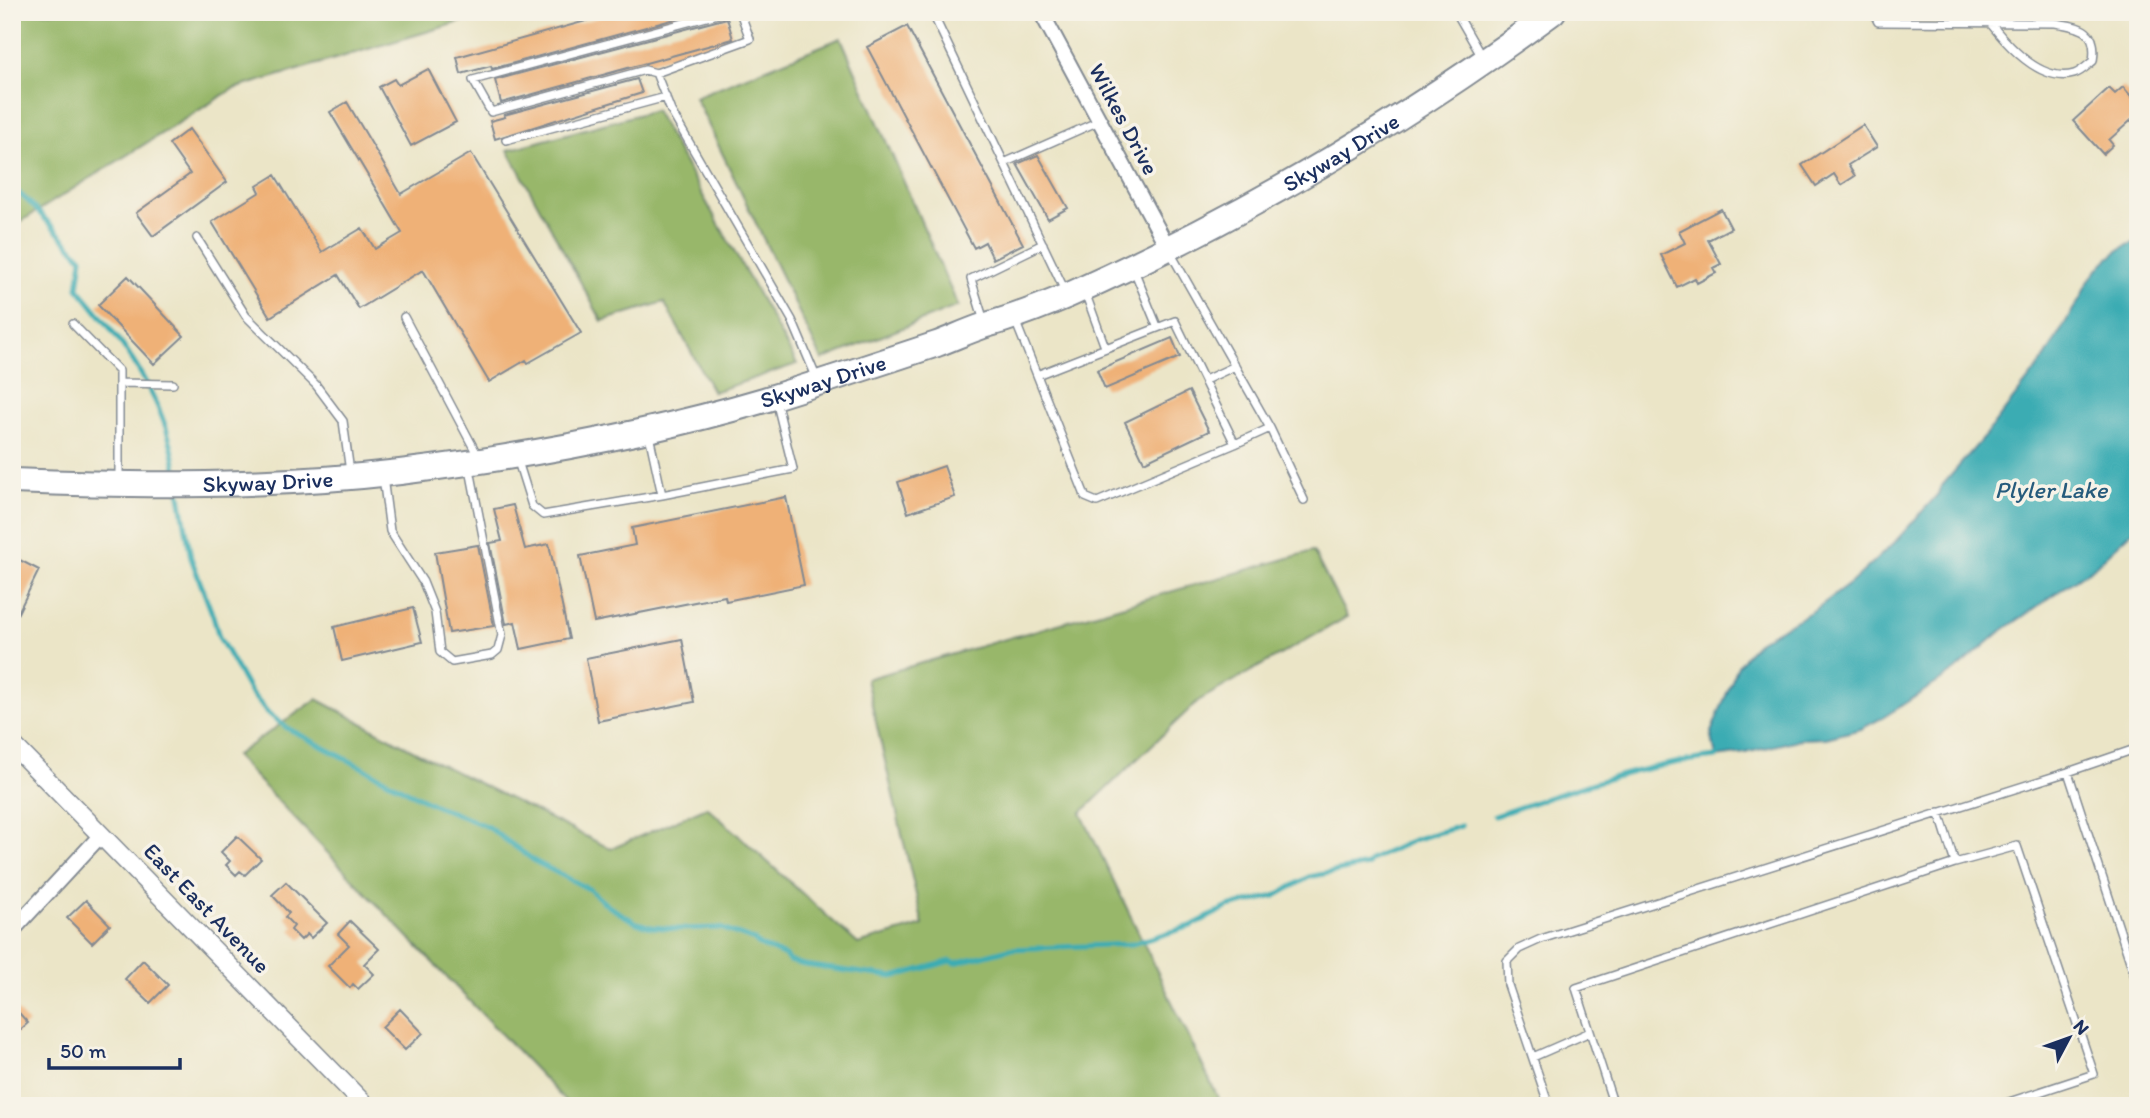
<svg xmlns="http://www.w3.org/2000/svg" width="2150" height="1118" font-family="Itim,sans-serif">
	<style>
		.forest { fill: #98b76a; stroke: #5a7364; stroke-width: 2 }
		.water { fill: #3aacb3; stroke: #2a6e88; stroke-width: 2 }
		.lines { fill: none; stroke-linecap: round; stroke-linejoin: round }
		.stream { stroke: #3aacb3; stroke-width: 5 }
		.building { fill: #efb177 }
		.service-casing { stroke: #838a92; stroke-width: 10 }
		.minor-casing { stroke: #838a92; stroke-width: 18 }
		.tertiary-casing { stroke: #838a92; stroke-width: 21 }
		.trunk-casing { stroke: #838a92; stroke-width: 28 }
		.service { stroke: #fff; stroke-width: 7 }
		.minor { stroke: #fff; stroke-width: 14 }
		.tertiary { stroke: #fff; stroke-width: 18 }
		.trunk { stroke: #fff; stroke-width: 24 }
		.labels { text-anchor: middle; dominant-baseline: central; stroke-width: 7; stroke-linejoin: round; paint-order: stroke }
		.street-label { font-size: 23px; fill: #1b2f5e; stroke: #f7f3e8 }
		.water-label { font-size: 24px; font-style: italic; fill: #265b7c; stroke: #f7f3e8 }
	</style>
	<rect width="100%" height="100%" fill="#f7f3e8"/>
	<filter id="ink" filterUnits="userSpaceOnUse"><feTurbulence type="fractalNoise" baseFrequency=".0143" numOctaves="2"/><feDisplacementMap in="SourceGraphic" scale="14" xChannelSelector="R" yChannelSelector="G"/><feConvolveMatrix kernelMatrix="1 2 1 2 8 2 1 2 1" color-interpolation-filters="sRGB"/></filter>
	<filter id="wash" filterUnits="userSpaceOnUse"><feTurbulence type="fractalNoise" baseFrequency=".00686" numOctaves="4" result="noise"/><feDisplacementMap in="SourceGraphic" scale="28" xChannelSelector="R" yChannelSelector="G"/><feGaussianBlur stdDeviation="1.57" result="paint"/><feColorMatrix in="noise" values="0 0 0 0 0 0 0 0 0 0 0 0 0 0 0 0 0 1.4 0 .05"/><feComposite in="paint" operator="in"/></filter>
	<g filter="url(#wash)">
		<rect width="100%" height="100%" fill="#ebe5c7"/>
		<path class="forest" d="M12,12H494L233,89L12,227Z
			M841,38L958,306L822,360L695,97Z
			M655,110L797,364L713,392L664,302L602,321L508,150Z
			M1313,551L1347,617L1198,701L1081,813L1222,1106H570L235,756L317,699L422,755L611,849L707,807L858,944L923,925L866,679Z"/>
		<path class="water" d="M2138,241V526L2094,567L1999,633L1955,671L1884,717L1861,729L1826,738L1801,739L1746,753L1716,757L1711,732L1738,666L1746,655L1759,641L1816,609L1852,582L1894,543L1938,494L1940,488L1983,438L2043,361L2074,308C2081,301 2082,292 2087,284C2098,266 2118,247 2138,241Z"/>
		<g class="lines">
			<path class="stream" d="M12,187L31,204L82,258L78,288C123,341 170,405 177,477
				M179,490L191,558L213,616L219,637L250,692L268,713L287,728L432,804L488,827L536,862L589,889L608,906L637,923L652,927L677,929L720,928L754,940L759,945L785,956L789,961L804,965L893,977L951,961L955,963L1009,949L1132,944L1191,926L1228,907L1275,896L1309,877L1367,865L1370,860L1416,839L1461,826
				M1494,816C1566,791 1640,765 1716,757L1718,754"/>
		</g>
		<g id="blocks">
			<path class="building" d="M618,12H701L492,69L491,66L461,74L457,57Z
				M727,18L733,39L501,103L495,80Z
				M907,26L1023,244L993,259L985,242L974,248L867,47Z
				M428,69L456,122L411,146L379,87L394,79L398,85Z
				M637,79L642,93L495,139L490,121L505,117L504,115Z
				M2123,87L2138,104V114L2109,140L2113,145L2103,154L2073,121L2109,88L2115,94Z
				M347,102L401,194L471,153L581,333L528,363L526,360L489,382L423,270L359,309L338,275L270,317L212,222L260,192L257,186L275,175L322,252L362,228L375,249L402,233L330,112Z
				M1863,125L1877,147L1848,165L1855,176L1841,185L1834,174L1816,186L1802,165Z
				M189,129L227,182L153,236L136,213L190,174L169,144Z
				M1038,155L1068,208L1048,219L1017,164Z
				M1721,209L1731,228L1708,240L1721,264L1713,268L1716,273L1697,283L1695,278L1677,287L1661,255L1685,243L1679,231Z
				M128,276L184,336L154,364L98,305Z
				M1172,338L1180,357L1105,389L1097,370Z
				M1189,391L1209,431L1144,462L1125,422Z
				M944,466L955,497L908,513L898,482Z
				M786,497L804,585L726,601L725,596L594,622L580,556L635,545L632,528Z
				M513,505L525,549L549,544L569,639L521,649L515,622L506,624L490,543L502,541L494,509Z
				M478,545L494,626L449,633L435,552Z
				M12,556L39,570L12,625Z
				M413,608L422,642L342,661L334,627Z
				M682,639L694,702L598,721L586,658Z
				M237,836L261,859L245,875L240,871L236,875L226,865L230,861L221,852Z
				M286,882L327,923L311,938L307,934L301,940L291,930L294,926L285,917L289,913L272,895Z
				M86,900L110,925L92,943L67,918Z
				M350,921L379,949L364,964L374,974L358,989L353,984L350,988L328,966L349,945L338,934Z
				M143,960L168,985L150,1003L125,979Z
				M12,1005L28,1023L12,1037Z
				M400,1009L423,1033L405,1050L382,1027Z"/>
		</g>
	</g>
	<g filter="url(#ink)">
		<use href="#blocks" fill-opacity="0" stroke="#838a92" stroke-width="2"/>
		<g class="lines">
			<defs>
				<path id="service" d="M725,12L473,80L491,112L645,70L656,73L750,39L740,12
					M932,12L1066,293
					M1456,12L1483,59
					M1873,12L1878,22L2055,23C2082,27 2098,30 2093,61C2088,65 2081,72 2074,74C2041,83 2009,47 1991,24
					M656,73L671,111L792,320L817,379
					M506,140L666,97
					M1004,163L1099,121
					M197,238L246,316L316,385L343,421L350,472
					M1170,252L1270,428L1304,500
					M1134,270L1157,326
					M1085,292L1105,347
					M404,317L478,456
					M1015,320L1084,493L1085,497L1097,502L1235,444L1175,321L1037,375
					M984,321L971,279L1043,244
					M73,324L119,371V481
					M1205,380L1235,366
					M119,383L173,384
					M649,435L662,495
					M1235,444L1270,428
					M517,458L532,506L543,515L662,495L793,469L776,400
					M383,477L390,531L423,582L435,612L440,652L452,662L492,655L498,650L502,635L470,469
					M2068,772L2138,986
					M1939,812L1955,863
					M1533,1057L1590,1032
					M1549,1106L1508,985L1507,961L1519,949L1541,939L2068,772L2138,748
					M1614,1106L1576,988L1955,863L2017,846L2094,1074L1997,1106"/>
				<path id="minor" d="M1041,12L1168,248
					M12,931L101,835"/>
				<path id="tertiary" d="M12,744L366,1106"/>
				<g id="trunk">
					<path id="s1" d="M12,481C141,486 271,487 400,472C522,457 646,435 764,400C822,382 880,363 937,344C953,338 968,331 983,326C1012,318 1041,307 1069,295C1239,219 1402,123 1553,12"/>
				</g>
			</defs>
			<use href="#service" class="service-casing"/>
			<use href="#minor" class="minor-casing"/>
			<use href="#tertiary" class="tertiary-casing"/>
			<use href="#trunk" class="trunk-casing"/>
			<use href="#service" class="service"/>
			<use href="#minor" class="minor"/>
			<use href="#tertiary" class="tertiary"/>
			<use href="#trunk" class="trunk"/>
		</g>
	</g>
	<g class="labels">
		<g class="street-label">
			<text transform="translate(1124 119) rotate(62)">Wilkes Drive</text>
			<text stroke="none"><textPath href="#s1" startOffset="1390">Skyway Drive</textPath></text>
			<text stroke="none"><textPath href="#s1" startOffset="822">Skyway Drive</textPath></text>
			<text stroke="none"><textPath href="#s1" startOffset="256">Skyway Drive</textPath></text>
			<text transform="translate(207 908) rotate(46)">East East Avenue</text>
		</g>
		<g class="water-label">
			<text x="2051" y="489">Plyler Lake</text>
		</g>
	</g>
	<rect width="2150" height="1118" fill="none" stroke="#f7f3e8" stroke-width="42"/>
	<g transform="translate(2069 1038) rotate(49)" stroke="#f7f3e8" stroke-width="5" paint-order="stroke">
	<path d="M0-5L12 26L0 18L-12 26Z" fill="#1b2f5e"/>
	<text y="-10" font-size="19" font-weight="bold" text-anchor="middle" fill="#1b2f5e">N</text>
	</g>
	<path d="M49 1058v10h131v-10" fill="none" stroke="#1b2f5e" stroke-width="3.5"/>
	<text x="60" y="1058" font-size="21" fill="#1b2f5e" stroke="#f7f3e8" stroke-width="5" paint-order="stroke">50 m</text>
</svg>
